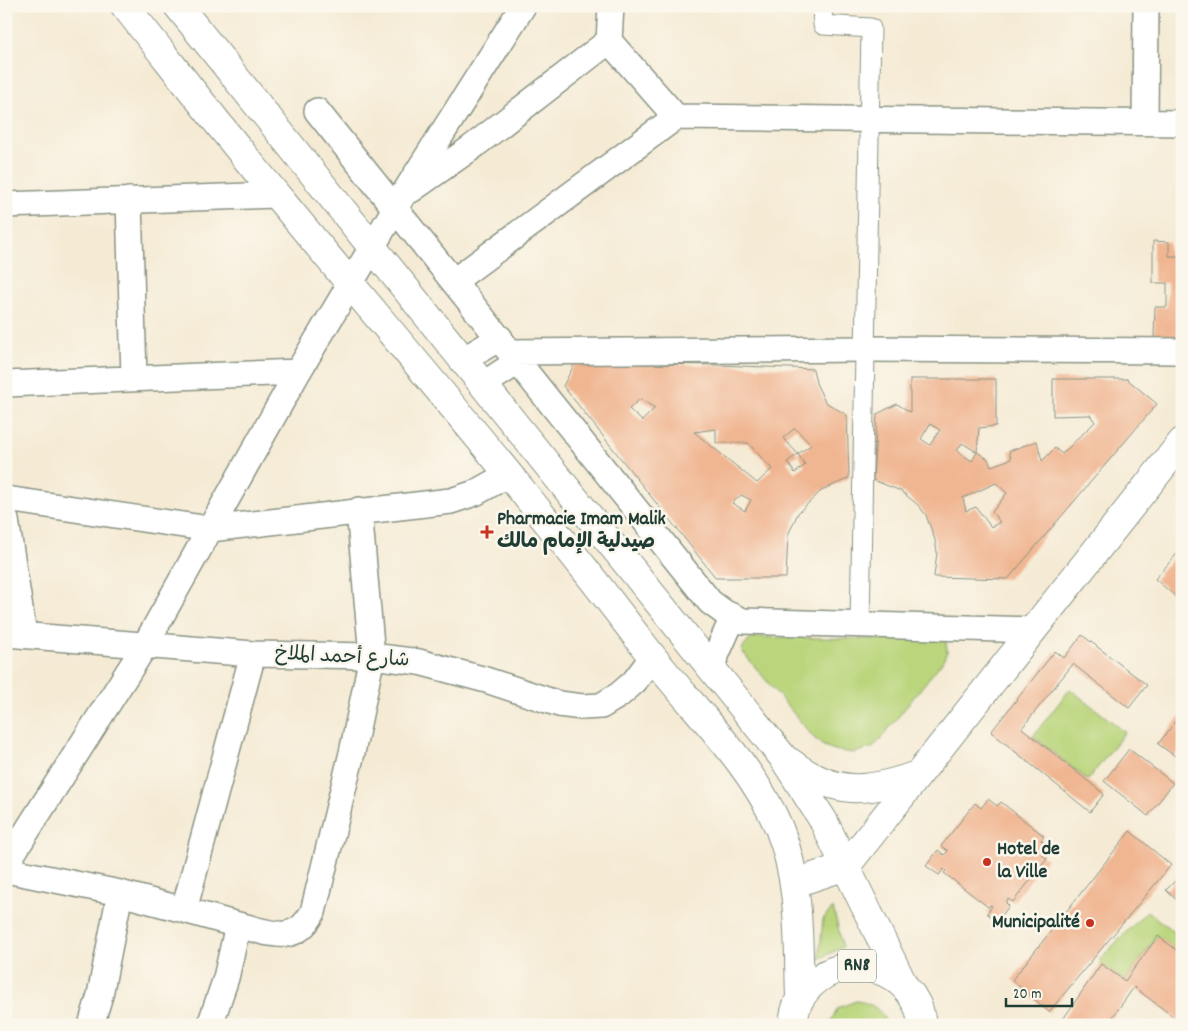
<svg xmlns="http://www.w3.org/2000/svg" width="1188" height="1031" font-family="Dekko,'Playpen Sans Arabic',sans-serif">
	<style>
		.green { fill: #bad57b; stroke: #6c8958 }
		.building { fill: #f0b591; fill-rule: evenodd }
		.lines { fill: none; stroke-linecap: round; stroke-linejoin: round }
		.pedestrian-casing { stroke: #8a9484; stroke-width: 21 }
		.minor-casing { stroke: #8a9484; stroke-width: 28 }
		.secondary-casing { stroke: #8a9484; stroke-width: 30 }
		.primary-casing { stroke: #8a9484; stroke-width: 30 }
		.pedestrian { stroke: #fff; stroke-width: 19 }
		.minor { stroke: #fff; stroke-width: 25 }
		.secondary { stroke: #fff; stroke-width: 28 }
		.primary { stroke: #fff; stroke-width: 28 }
		.poi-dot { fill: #c8321e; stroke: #fbf7ec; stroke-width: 2 }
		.labels { text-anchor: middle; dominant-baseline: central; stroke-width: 5; stroke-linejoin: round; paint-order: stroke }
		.shield { fill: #fbf7ec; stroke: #61756b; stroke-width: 1 }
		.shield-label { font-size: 19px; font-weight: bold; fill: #1f3d34 }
		.poi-label { font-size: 20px; font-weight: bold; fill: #1f3d34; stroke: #fbf7ec; text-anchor: start }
		.street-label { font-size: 20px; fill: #1f3d34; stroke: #fbf7ec }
	</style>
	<rect width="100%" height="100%" fill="#fbf7ec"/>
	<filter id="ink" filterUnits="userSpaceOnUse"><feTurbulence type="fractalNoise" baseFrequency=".02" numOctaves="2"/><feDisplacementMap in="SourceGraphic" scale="10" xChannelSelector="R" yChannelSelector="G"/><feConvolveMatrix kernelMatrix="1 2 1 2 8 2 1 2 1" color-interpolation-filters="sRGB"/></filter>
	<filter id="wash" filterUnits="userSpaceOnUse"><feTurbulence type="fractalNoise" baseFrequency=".0096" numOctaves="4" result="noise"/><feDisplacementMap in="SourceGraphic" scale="20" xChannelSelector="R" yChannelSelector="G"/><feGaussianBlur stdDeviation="1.12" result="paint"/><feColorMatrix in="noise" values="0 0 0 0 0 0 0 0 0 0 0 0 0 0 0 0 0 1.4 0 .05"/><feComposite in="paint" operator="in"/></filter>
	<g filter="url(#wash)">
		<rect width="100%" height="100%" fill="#f5ebd5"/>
		<path class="green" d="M752,637L946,640L947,652L942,662L874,747L854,753L834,750L822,745L814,738L741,650Z
			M1070,689L1125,732L1088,780L1033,736Z
			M833,908L843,947L819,959L823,919Z
			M1147,911L1182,938V954L1157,936L1125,981L1101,964L1100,959Z
			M856,1001C871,1003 883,1009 886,1025H829L838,1008Z"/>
		<g id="blocks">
			<path class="building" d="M1153,241L1169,242V256H1182V339H1154L1155,307H1167V283H1153Z
				M575,363L718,365L813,369L816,383L825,402L847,415L849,478L821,491L798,513L788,535L786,578H716L563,386ZM640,399L655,408L642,421L629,409ZM795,428L811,445L798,454L805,465L795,473L787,462L798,454L783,438ZM716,429V443H748L772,469L757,483L694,432ZM741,495L751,500L745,511L732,503Z
				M910,379H996V426L979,428L977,452L962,443L957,451L972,461L977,452L988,459L991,466L1011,459L1009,451L1037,441L1042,461L1055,448L1062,454L1095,422L1090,415L1053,416V379H1127L1157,404L1008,579L934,577L937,552L935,540L926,515L918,505L901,491L873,480L877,414L897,404L910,412ZM930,424L940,430L930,445L921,439ZM996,483L1007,493L992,512L1000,522L991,527L976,507L966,511L963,498Z
				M1182,548V602L1155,579Z
				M1082,635L1147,685L1129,708L1073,664L1022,728L1104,794L1090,812L991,732L1055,651L1064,658Z
				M1179,717L1182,719V747L1175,756L1158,744Z
				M1129,749L1173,783L1148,816L1104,781Z
				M988,799L997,806L1001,802L1044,836L1041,840L1049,847L1042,855L1047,859L1013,902L1008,899L1006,903L1009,906L997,922L987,913L992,906L990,905L988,907L944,873L946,871L944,869L939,875L926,866L938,850L944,855L948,851L941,846L975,803L981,808Z
				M1130,831L1171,865L1049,1012L1012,980Z
				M1182,874V905L1166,890Z
				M1158,936L1182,954V1017L1179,1021L1134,987L1107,1025H1059L1101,964L1125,981Z"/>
		</g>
	</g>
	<g filter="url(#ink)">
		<use href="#blocks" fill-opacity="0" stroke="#8a9484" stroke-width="1"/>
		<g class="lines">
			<defs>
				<path id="pedestrian" d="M822,6L823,25L871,28L860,625"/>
				<path id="minor" d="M611,6L609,41L676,117
					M317,111L710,602L725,613L743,621L1034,630
					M1145,122L1146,6
					M411,190L471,148L609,41
					M129,200L134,378
					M6,205L275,195
					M454,281L676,117L1182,123
					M511,352L865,349L1182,351
					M464,359L500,338
					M6,384L298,372
					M484,384L519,361
					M6,499L210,529L451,501L475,493L507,475
					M6,520L24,634
					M6,634L253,654L372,656L419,662L486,680L559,704L582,707L601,706L619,695L634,682L652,658
					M711,667L733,617
					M6,864L144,647L298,372L403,195L523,6
					M6,870L120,893L184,910L253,654
					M184,910L238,925L226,978L210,1025
					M238,925C268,932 295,947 313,912L352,753L372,656L359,510
					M91,1025L100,995L120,893"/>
				<path id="secondary" d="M125,6C176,70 226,135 279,198C401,346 528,492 644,646C689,706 749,758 779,828C801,882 798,941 800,998
					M178,6L782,756L823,820L903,984
					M790,762C834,796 867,793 917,775
					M795,883L846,866L1182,442"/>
				<path id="primary" d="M793,1025C794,1016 795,1007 800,999C826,954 893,956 916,1003C920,1009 921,1018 922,1025"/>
			</defs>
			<use href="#pedestrian" class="pedestrian-casing"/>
			<use href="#minor" class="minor-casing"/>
			<use href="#secondary" class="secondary-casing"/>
			<use href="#primary" class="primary-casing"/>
			<use href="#pedestrian" class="pedestrian"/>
			<use href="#minor" class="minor"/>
			<use href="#secondary" class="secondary"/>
			<use href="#primary" class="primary"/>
		</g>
	</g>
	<g class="poi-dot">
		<path d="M484.5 524.5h5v5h5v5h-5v5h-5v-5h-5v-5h5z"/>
		<circle cx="987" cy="862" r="5"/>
		<circle cx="1090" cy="923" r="5"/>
	</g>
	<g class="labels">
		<rect class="shield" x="838" y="949.5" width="38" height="33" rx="4"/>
		<g class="shield-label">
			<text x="857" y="966">RN8</text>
		</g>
		<g class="poi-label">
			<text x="497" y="520">Pharmacie Imam Malik<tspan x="497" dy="23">صيدلية الإمام مالك</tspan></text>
			<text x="997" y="850">Hotel de<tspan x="997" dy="23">la Ville</tspan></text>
			<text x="1080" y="923" text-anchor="end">Municipalité</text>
		</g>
		<g class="street-label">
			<text transform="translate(342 658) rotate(3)">شارع أحمد الملاخ</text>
		</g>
	</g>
	<rect width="1188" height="1031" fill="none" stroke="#fbf7ec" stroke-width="25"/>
	<path d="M1006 998v8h66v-8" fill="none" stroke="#1f3d34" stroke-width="2.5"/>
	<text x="1013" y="998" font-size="15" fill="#1f3d34" stroke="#fbf7ec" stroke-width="4" paint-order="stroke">20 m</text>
</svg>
